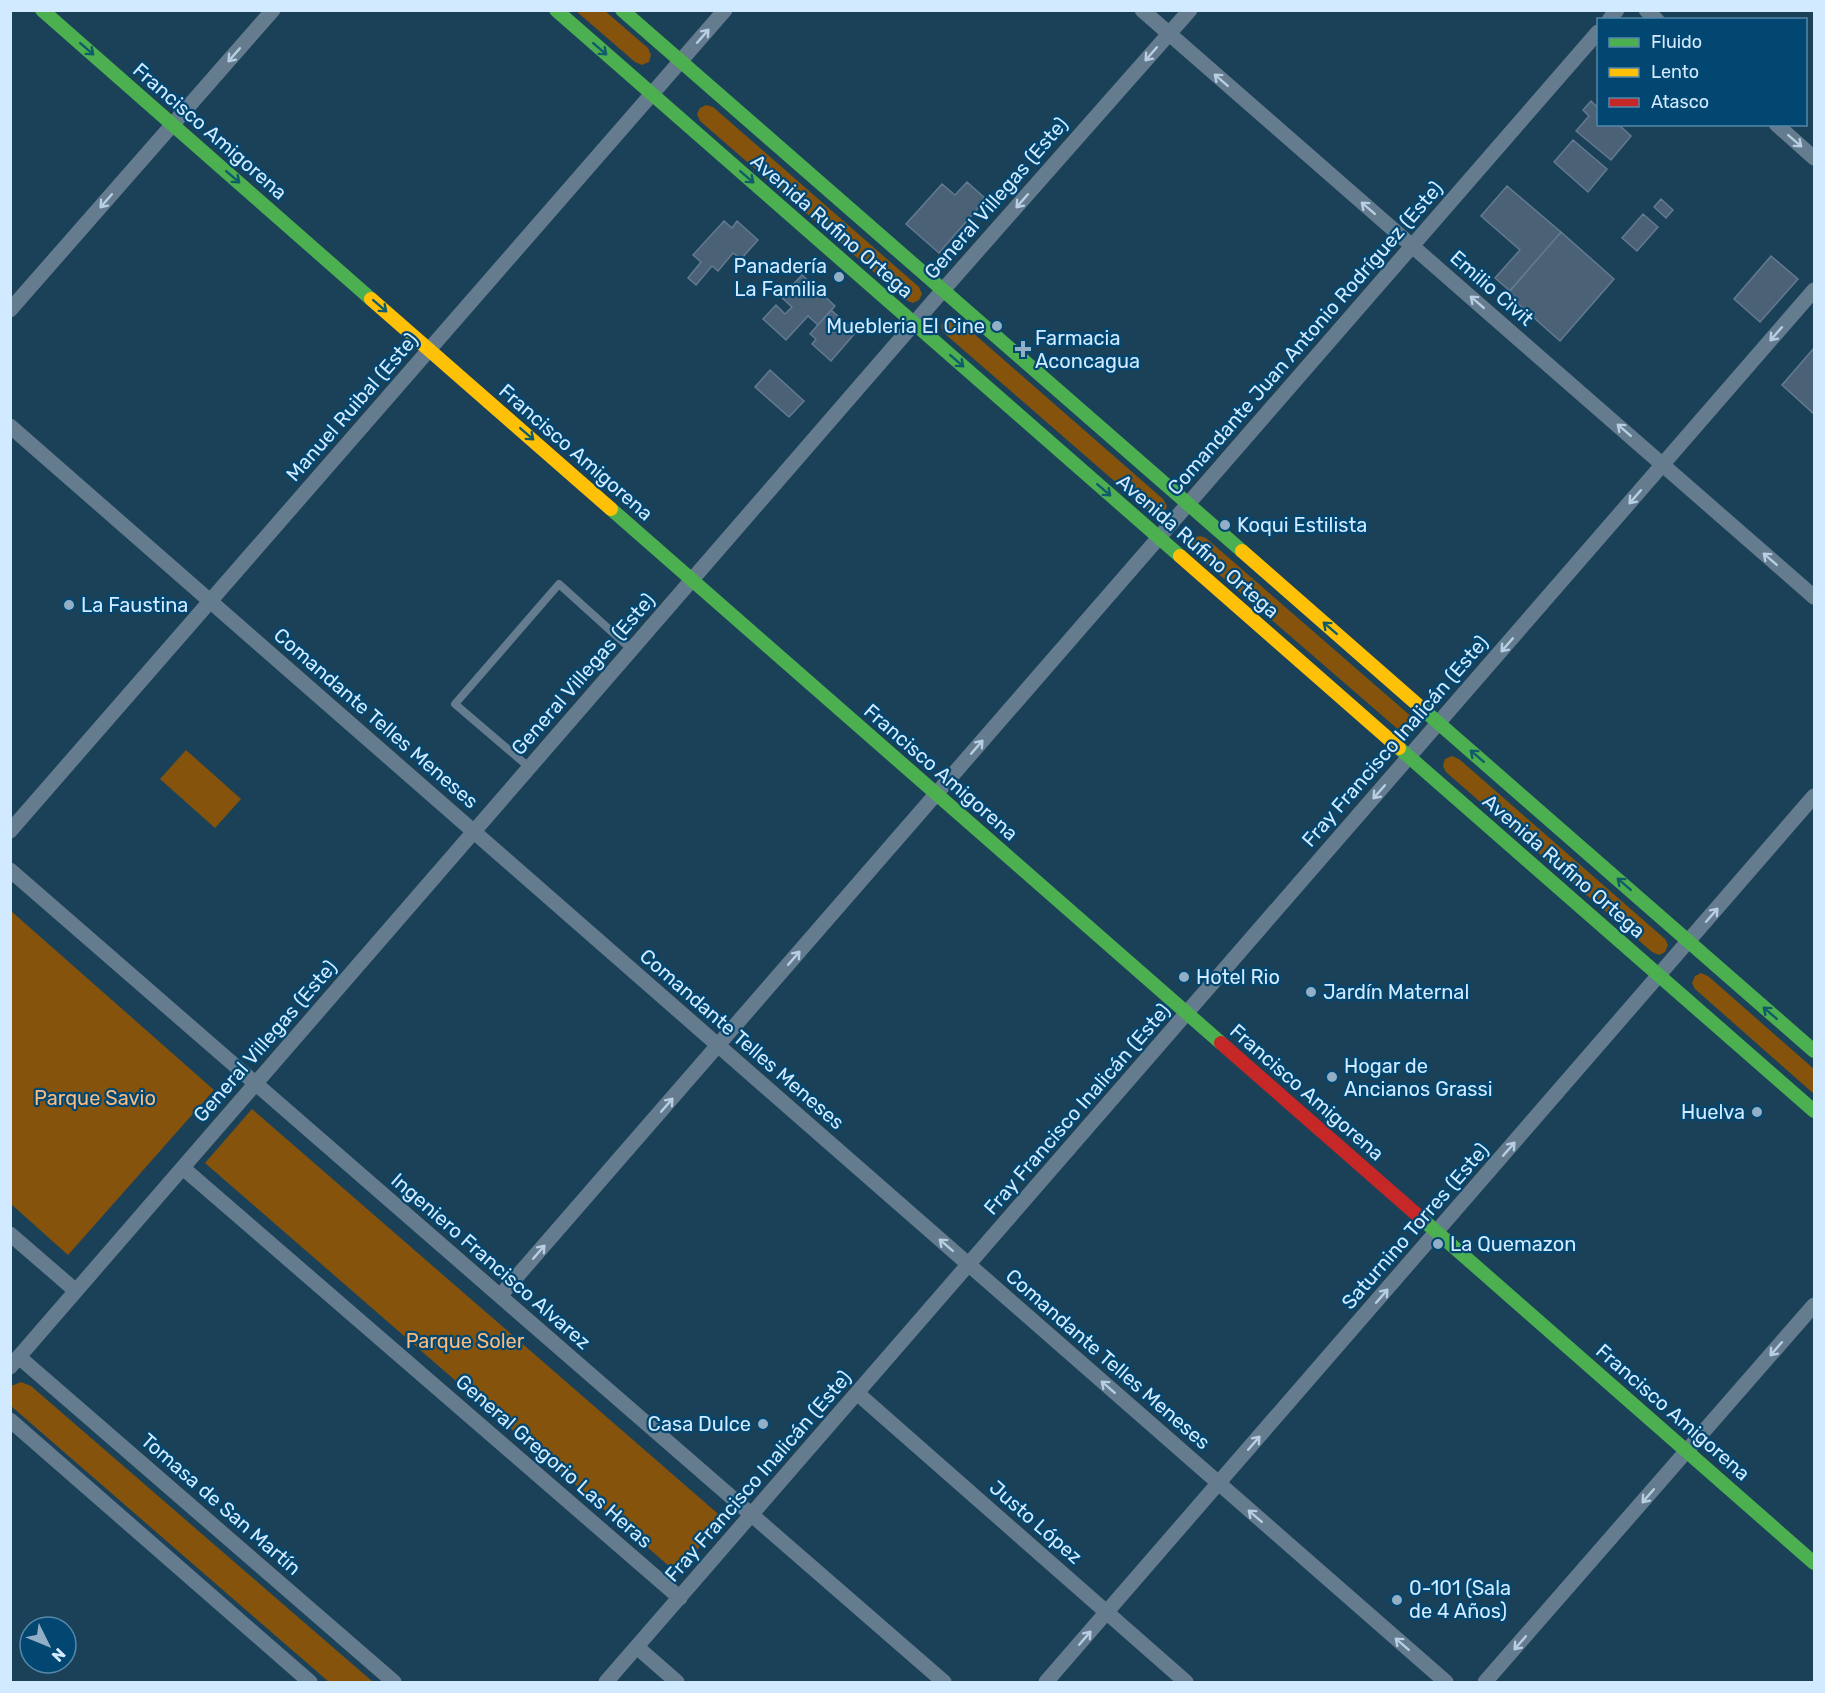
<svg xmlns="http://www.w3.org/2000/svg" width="1825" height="1693" font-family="Rubik,sans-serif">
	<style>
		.green { fill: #85530c }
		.building { fill: #4a6176; stroke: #637a90; stroke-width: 1.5 }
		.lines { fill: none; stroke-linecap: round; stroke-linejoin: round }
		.lane { stroke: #657c8e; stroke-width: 8 }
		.street { stroke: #657c8e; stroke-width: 15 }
		.fast { stroke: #4caf50; stroke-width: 14 }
		.slow { stroke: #ffc107; stroke-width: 14 }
		.jam { stroke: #c62828; stroke-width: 14 }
		.oneway { stroke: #b7cee3 }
		.oneway2 { stroke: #105c6b }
		.poi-dot { fill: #92afc5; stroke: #014772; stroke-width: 2 }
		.labels { text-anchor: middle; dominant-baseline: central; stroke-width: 4.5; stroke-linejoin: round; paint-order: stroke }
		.street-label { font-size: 20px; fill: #d2eaff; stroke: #014772 }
		.poi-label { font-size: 20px; fill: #d2eaff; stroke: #014772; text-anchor: start }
		.park-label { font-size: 20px; fill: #fcbb7d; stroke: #014772 }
	</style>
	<rect width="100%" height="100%" fill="#1b4158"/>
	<path class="green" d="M576,11H605L648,48L651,55L649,62L642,65L635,62Z
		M706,105L713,107L919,287L922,294L919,300L913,303L906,300L700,121L697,114L700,108Z
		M951,317L957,319L1163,499L1167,506L1164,513L1157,515L1151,513L944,333L941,326L944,320Z
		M1200,536L1206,538L1413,718L1416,724L1413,731L1406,734L1400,731L1193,552L1191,545L1193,538Z
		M186,750L241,799L215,828L160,779Z
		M1452,756L1459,759L1665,939L1668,945L1665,952L1659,955L1652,952L1446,772L1443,766L1445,759Z
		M11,911L214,1090L68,1255L11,1204Z
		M1701,973L1708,976L1814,1069V1094L1695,989L1692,983L1695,976Z
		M252,1109L724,1519L677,1573L205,1163Z
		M21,1382L31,1386L373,1682H329L11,1406V1386Z"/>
	<path class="building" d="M1591,101L1598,108V124H1618L1631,136L1611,160L1576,131L1589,116L1583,110Z
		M1573,140L1607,169L1588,192L1554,162Z
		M967,182L986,199L939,253L906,224L942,184L955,195Z
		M1507,186L1561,232L1510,291L1495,278L1520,250L1481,216Z
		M1661,199L1673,210L1666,218L1654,207Z
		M1643,214L1658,227L1637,251L1622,238Z
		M724,221L732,228L737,221L758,240L741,259L733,253L718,271L712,266L696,285L688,278L701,262L693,255Z
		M1561,232L1614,279L1560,341L1507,294Z
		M1771,256L1798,279L1760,322L1734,299Z
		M802,275L835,306L818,325L808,316L786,340L763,319L776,305L785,314L792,307L781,297Z
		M831,310L856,332L831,361L812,344L816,339L810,334Z
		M1814,348V414L1782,385Z
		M770,370L804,401L789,417L755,387Z"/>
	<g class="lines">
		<path class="lane" d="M530,768L455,704L559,584L632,650"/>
		<path class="street" d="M1142,10L1814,597
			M1646,10L1657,20
			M1609,20L1617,10
			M1776,124L1814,158
			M10,310L273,10
			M10,426L1446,1682
			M10,831L725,10
			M10,870L944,1682
			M183,1168L680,1598
			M10,1234L76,1291
			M500,1296L1598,32
			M19,1357L394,1682
			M10,1367L943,290L1190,10
			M857,1393L1186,1682
			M10,1420L310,1682
			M637,1647L677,1682
			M606,1682L1814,290
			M1046,1682L1814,796
			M1485,1682L1814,1305"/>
		<path class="fast" d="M42,10L371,299
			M556,10L1180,556
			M622,10L1242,551
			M611,509L1221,1043
			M1419,706L1814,1051
			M1399,748L1814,1111
			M1423,1220L1814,1563"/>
		<path class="slow" d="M371,299L611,509
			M1242,551L1419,706
			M1180,556L1399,748"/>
		<path class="jam" d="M1221,1043L1423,1220"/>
	</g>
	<defs><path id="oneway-shaft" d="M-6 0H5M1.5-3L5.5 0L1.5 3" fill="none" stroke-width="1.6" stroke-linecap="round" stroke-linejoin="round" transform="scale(1.5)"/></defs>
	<g class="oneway">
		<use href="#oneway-shaft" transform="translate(703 36) rotate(-49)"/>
		<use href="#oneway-shaft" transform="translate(1151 54) rotate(131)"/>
		<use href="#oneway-shaft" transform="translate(234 55) rotate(131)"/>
		<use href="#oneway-shaft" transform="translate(1221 80) rotate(-139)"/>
		<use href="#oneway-shaft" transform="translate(1795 141) rotate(41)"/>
		<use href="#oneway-shaft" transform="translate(106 201) rotate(131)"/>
		<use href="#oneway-shaft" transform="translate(1022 201) rotate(131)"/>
		<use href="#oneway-shaft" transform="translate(1368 208) rotate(-139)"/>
		<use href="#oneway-shaft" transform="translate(1477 302) rotate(-139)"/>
		<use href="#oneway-shaft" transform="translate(1776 334) rotate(131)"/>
		<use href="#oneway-shaft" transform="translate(1624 430) rotate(-139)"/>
		<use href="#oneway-shaft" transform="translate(1635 497) rotate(131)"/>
		<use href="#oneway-shaft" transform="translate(1770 559) rotate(-139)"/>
		<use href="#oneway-shaft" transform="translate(1507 645) rotate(131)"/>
		<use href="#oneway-shaft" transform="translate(977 747) rotate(-49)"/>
		<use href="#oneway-shaft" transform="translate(1379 792) rotate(131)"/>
		<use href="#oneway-shaft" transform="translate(1712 915) rotate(-49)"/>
		<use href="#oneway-shaft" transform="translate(794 958) rotate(-49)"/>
		<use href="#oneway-shaft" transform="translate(667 1105) rotate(-49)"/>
		<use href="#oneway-shaft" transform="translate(1509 1149) rotate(-49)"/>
		<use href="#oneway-shaft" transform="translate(946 1245) rotate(-139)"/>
		<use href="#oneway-shaft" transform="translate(539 1252) rotate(-49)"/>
		<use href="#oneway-shaft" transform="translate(1382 1296) rotate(-49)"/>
		<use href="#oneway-shaft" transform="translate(1776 1349) rotate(131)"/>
		<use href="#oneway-shaft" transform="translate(1108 1387) rotate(-139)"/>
		<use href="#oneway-shaft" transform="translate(1254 1443) rotate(-49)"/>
		<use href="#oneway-shaft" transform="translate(1648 1496) rotate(131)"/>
		<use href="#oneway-shaft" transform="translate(1255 1516) rotate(-139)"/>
		<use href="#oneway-shaft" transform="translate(1085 1638) rotate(-49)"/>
		<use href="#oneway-shaft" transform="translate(1520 1643) rotate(131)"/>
		<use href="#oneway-shaft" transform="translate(1402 1644) rotate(-139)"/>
	</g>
	<g class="oneway2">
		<use href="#oneway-shaft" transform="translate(87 49) rotate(41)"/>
		<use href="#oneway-shaft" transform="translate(600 49) rotate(41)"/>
		<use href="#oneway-shaft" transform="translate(233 177) rotate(41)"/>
		<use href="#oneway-shaft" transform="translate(747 177) rotate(41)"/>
		<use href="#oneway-shaft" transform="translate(380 306) rotate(41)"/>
		<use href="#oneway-shaft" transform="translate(957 361) rotate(41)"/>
		<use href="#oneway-shaft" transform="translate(527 434) rotate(41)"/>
		<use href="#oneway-shaft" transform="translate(1104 490) rotate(41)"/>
		<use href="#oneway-shaft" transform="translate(1330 628) rotate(-139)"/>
		<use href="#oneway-shaft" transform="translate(1477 756) rotate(-139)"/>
		<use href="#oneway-shaft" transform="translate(1624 884) rotate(-139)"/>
		<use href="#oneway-shaft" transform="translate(1770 1013) rotate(-139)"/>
	</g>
	<g class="poi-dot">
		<circle cx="839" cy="277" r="6"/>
		<circle cx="997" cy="326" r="6"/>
		<path d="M1020 340h6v6h6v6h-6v6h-6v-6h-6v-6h6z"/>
		<circle cx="1225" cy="525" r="6"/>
		<circle cx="69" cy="605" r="6"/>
		<circle cx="1184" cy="977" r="6"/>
		<circle cx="1311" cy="992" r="6"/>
		<circle cx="1332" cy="1077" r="6"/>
		<circle cx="1757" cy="1112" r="6"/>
		<circle cx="1438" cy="1244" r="6"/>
		<circle cx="763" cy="1424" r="6"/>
		<circle cx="1397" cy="1600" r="6"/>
	</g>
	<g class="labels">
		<g class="street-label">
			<text transform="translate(210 131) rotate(41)">Francisco Amigorena</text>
			<text transform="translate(996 198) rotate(-49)">General Villegas (Este)</text>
			<text transform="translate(832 226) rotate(41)">Avenida Rufino Ortega</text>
			<text transform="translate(1492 288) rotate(41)">Emilio Civit</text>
			<text transform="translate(1305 338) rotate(-49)">Comandante Juan Antonio Rodríguez (Este)</text>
			<text transform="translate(352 407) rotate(-49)">Manuel Ruibal (Este)</text>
			<text transform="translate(576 452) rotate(41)">Francisco Amigorena</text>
			<text transform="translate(1198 546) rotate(41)">Avenida Rufino Ortega</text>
			<text transform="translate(583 674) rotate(-49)">General Villegas (Este)</text>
			<text transform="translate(376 718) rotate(41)">Comandante Telles Meneses</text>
			<text transform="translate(1395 741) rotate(-49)">Fray Francisco Inalicán (Este)</text>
			<text transform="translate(941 772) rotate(41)">Francisco Amigorena</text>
			<text transform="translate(1564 866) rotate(41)">Avenida Rufino Ortega</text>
			<text transform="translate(742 1039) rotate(41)">Comandante Telles Meneses</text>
			<text transform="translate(265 1041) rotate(-49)">General Villegas (Este)</text>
			<text transform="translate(1307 1092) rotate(41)">Francisco Amigorena</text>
			<text transform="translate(1077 1109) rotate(-49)">Fray Francisco Inalicán (Este)</text>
			<text transform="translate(1415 1226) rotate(-49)">Saturnino Torres (Este)</text>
			<text transform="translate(491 1261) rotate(41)">Ingeniero Francisco Alvarez</text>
			<text transform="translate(1108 1359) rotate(41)">Comandante Telles Meneses</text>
			<text transform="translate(1673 1412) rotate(41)">Francisco Amigorena</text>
			<text transform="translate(554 1461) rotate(41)">General Gregorio Las Heras</text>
			<text transform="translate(758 1476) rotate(-49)">Fray Francisco Inalicán (Este)</text>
			<text transform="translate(221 1504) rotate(41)">Tomasa de San Martín</text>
			<text transform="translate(1036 1522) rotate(41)">Justo López</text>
		</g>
		<g class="poi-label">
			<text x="827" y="266" text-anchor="end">Panadería<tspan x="827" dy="23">La Familia</tspan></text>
			<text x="985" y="326" text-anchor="end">Muebleria El Cine</text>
			<text x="1035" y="338">Farmacia<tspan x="1035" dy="23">Aconcagua</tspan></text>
			<text x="1237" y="525">Koqui Estilista</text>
			<text x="81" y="605">La Faustina</text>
			<text x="1196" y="977">Hotel Rio</text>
			<text x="1323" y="992">Jardín Maternal</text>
			<text x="1344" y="1066">Hogar de<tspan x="1344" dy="23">Ancianos Grassi</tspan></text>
			<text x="1745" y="1112" text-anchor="end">Huelva</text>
			<text x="1450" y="1244">La Quemazon</text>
			<text x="751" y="1424" text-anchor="end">Casa Dulce</text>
			<text x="1409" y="1588">0-101 (Sala<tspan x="1409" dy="23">de 4 Años)</tspan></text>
		</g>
		<g class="park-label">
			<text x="95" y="1098">Parque Savio</text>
			<text x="465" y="1341">Parque Soler</text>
		</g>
	</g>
	<rect width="1825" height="1693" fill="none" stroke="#d2eaff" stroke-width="24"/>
	<rect x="1597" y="18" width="210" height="108" fill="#014772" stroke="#5588aa" stroke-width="1.5"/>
	<rect x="1609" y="38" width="30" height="9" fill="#4caf50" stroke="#5588aa" stroke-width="1.5"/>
	<text x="1651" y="48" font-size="18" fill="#d2eaff">Fluido</text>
	<rect x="1609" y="68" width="30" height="9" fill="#ffc107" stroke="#5588aa" stroke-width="1.5"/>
	<text x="1651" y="78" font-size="18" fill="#d2eaff">Lento</text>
	<rect x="1609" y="98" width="30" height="9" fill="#c62828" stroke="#5588aa" stroke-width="1.5"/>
	<text x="1651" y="108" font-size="18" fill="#d2eaff">Atasco</text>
	<g transform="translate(48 1645) rotate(133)"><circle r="28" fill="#014772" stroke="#5588aa" stroke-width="1.5"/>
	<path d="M0-4.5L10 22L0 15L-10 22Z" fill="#92afc5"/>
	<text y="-9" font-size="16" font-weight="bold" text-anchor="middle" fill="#d2eaff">N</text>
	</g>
</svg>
